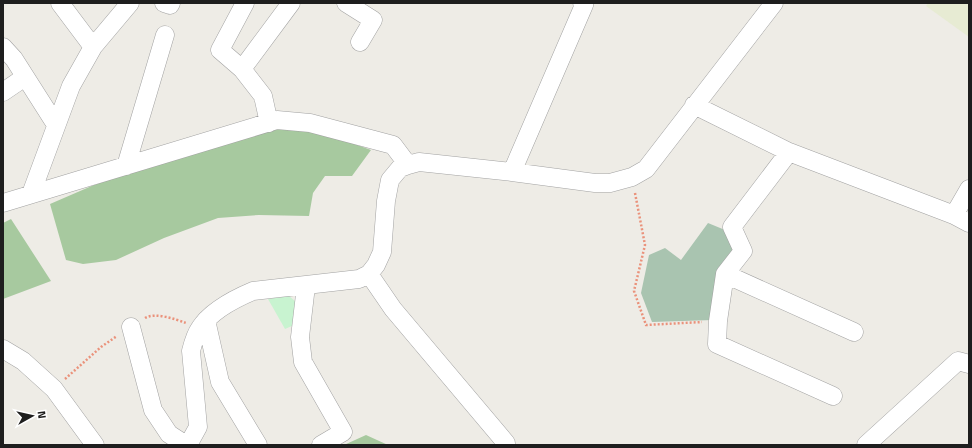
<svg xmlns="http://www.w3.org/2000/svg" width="972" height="448" font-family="'Titillium Web',sans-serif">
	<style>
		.farmland { fill: #e7ebd3 }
		.forest { fill: #a7c99f }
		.cemetery { fill: #a9c4b0 }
		.park { fill: #c8f3d0 }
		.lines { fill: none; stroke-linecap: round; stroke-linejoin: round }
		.minor-casing { stroke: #a2a2a2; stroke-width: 19 }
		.path { stroke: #ea927b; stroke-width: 2.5; stroke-dasharray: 2 2; stroke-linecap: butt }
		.minor { stroke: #fff; stroke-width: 18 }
	</style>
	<rect width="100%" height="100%" fill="#eeece6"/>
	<path class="farmland" d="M928,3H969V37L926,6Z"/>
	<path class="forest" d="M300,124L371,150L352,176H325L313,193L309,216L259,215L218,218L164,238L116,260L83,264L66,260L50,204L94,185L252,128Z
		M11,219L51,281L3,299V223Z
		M366,435L388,445H344Z"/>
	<path class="cemetery" d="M708,223L725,230L735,250L713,320L652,322L641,293L649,255L665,248L681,260Z"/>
	<path class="park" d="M289,296L296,302L294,325L285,329L268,299Z"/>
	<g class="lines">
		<defs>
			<path id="minor" d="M60,3L93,47
				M164,3L170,5L171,3
				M245,3L220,50L242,69L263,96L269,123
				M346,3L373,20L360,42
				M3,47L14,59L56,125
				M242,69L291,3
				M3,92L25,77
				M694,105L789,152L954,215L969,223
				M789,152L732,227L743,251L725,274L718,321L717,344L833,396
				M126,166L165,35
				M512,172L584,5L582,3
				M31,194L71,86L93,47L130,3
				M3,203L277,120L310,123L393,145L408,165
				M954,215L969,189
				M369,274L393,309L506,443V445
				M725,274L854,332
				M306,286L300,337L303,362L343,432L321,445
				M206,320L220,382L258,445
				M131,327L153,410L169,434L186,445
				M3,349L23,361L54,389L95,445
				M188,445L198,427L191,351C193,343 195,335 200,328C211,311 234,299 253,291L359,279L369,274L376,265L382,252L386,201L390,180L400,168L408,165L419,162L512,172L595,183H610L632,177L646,169L774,3
				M866,445L958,361L969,364"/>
		</defs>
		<use href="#minor" class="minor-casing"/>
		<path class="path" d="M635,193L645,245L634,291L646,325L702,322
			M145,318C155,312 175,319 186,323
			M65,379L101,347L117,336"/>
		<use href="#minor" class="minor"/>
	</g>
	<rect width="972" height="448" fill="none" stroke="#1e1e1e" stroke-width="8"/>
	<g transform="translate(32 416) rotate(82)" stroke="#ffffff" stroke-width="3" paint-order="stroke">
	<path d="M0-3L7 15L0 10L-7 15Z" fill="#1e1e1e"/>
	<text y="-6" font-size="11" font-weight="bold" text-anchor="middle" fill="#1e1e1e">N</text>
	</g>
</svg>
